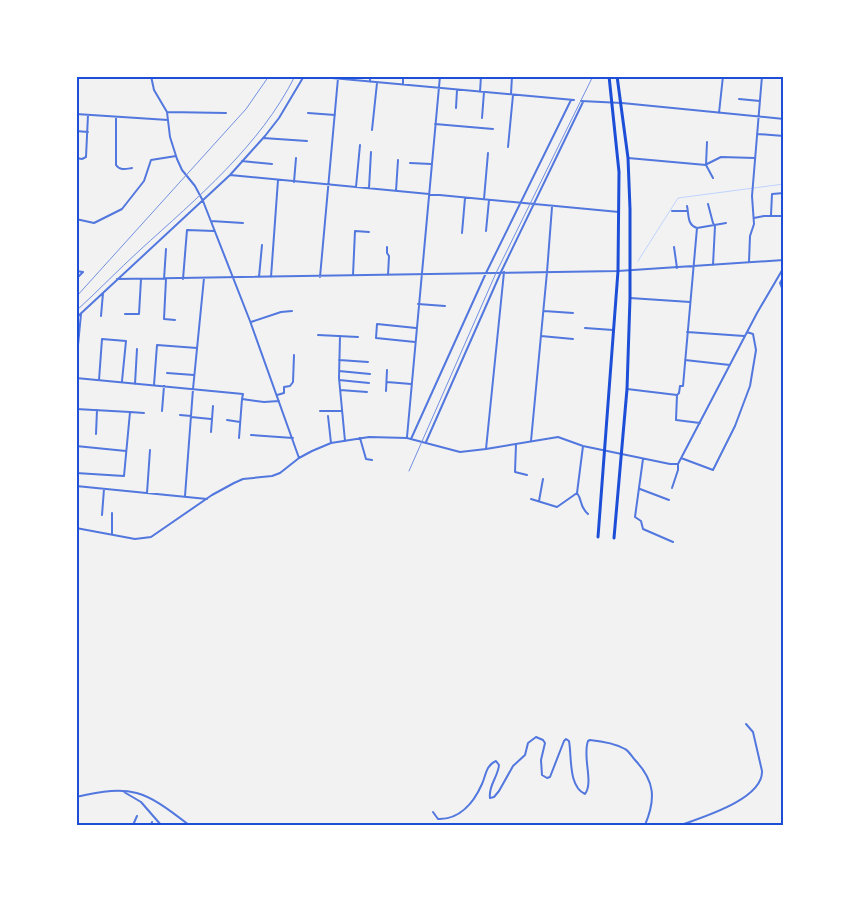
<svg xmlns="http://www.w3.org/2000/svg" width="860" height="901" font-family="Roboto,sans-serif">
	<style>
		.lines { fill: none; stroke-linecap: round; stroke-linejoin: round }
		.stream { stroke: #bfd3fe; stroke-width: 1 }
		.minor { stroke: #5277de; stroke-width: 2 }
		.trunk { stroke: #1d4ed8; stroke-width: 3 }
		.rail { stroke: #7290e2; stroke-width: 1 }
		.neatline { fill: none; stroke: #1d4ed8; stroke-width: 2 }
	</style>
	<rect width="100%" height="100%" fill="#f2f2f2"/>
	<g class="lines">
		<path class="stream" d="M638,261L678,198L784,184"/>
		<path class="minor" d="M151,76L154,90L167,112L170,137L177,159L182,170L195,186L203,201L250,321L299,458
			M310,76L574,100
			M752,76L762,77
			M370,82V76
			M403,84V76
			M480,92L481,76
			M511,94L512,76
			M739,99L760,101
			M581,101L622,103L784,119
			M456,108L457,90
			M167,112L226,113
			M308,113L335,115
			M719,113L723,76
			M76,114L168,120
			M116,117V165C120,171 126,169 132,168
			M482,118L484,92
			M435,124L493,129
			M372,130L377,83
			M76,131L88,132
			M757,134L784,136
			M263,138L307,141
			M508,147L513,95
			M76,158L82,159L86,157L88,115
			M628,158L706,165L713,178
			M242,161L272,164
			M410,163L431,164
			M707,164L721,157L755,158
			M706,165L707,142
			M230,175L619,212
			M294,182L296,158
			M356,187L360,145
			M369,188L371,152
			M396,191L398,160
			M484,199L488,153
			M708,204L713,223L715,226L713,265
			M687,206C689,215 687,225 697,228L726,223
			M672,211H687
			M771,215L772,194L784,193
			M754,218L764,216H784
			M76,219L94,223L122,209L144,181L151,160L176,156
			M211,221L243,223
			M697,228L683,386H680L679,393L677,395L676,420L700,423
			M486,231L489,200
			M462,233L465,198
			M387,247V253L389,256L388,275
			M674,247L677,268
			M749,262L750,236L754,224L752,196L762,76
			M76,271L83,272
			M353,275L355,231L369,232
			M259,277L262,245
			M271,277L278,180
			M320,277L338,78
			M76,279L83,272
			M117,279L618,271L784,260
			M164,279L166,249
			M166,279L164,319L175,320
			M183,279L187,230L214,231
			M782,288L780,283L784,276
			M630,298L690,302
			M418,304L445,306
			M544,311L573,313
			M125,314H139L141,279
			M101,316L103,293
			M76,318L230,175L265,136L279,118L304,76
			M251,322L281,312L292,311
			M585,328L613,330
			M687,332L744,336
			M318,335L358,337
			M340,336L339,378L345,441
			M541,336L573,339
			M415,342L376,338L377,324L416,328
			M339,360L368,362
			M685,360L730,365
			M76,366L81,314
			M339,371L370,374
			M167,373L194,375
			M76,378L243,394L242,399L264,402L279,401
			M99,380L102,339L126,341L122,381
			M339,380L369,383
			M387,382L411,384
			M135,384L137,349
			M154,385L157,345L197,348
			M627,389L677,395
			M340,390L367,392
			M386,391L387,370
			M277,395L284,393V387L290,386L293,382L294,355
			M76,409L130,412L124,476L76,473
			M162,411L164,386
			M320,411H342
			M130,412L144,413
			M180,415L191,416
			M328,416L331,443
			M191,417L211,419
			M227,420L240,422
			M211,432L213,406
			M96,434L97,410
			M251,435L293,438
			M407,437L440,76
			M239,438L242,399
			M360,438L366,459L372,460
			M411,439L486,273L571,100
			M531,441L547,272L552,207
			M426,442L501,272L583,102
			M516,444L515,472L527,475
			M76,446L126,451
			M486,449L504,272
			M681,458L713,470L735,426L750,386L756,350L753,334L747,332
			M643,459L635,517L641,521L643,529L673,542
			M76,486L207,499
			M672,488L678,470V464L757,313L784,267
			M640,489L669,500
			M147,493L150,450
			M577,493C583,501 579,506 588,514
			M185,496L193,389L204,278
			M531,499L557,507L577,493L583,446
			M539,501L543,479
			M112,513V534
			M102,515L104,489
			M76,528L135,539L151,537L212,495L234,483L243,479L272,476L280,473L299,458L312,451L331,443L369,437L407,438L460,452L486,449L558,437L583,446L670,464H678
			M124,792L141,802L161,825
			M76,797C132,784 144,790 189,825
			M433,812L438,819C460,820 474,802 482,784C486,775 486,765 496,761L499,765C498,777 488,786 490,798L494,797L499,791L513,766L525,755L528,743L536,737L543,740L545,743L541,760L542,775L547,778L550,777L564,741L566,739L569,741C572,757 568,786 585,794C594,782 582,757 588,741L590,740C600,741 616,744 625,749C629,751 632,757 635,760C655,781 656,799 645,825
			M133,825L137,816
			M151,825L152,822
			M681,825C703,817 763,799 762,771L753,732L746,724"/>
		<path class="trunk" d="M598,537L618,271L619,172L609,76
			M614,538L627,389L630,298V209L628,158L617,76"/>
		<path class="rail" d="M76,297L246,109L269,76
			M76,311C98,291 118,270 140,250C197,198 260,146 295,76
			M409,471L496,273L593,76"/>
	</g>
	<rect width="860" height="901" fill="none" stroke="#ffffff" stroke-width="155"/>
	<rect x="78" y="78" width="704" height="746" class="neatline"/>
</svg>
